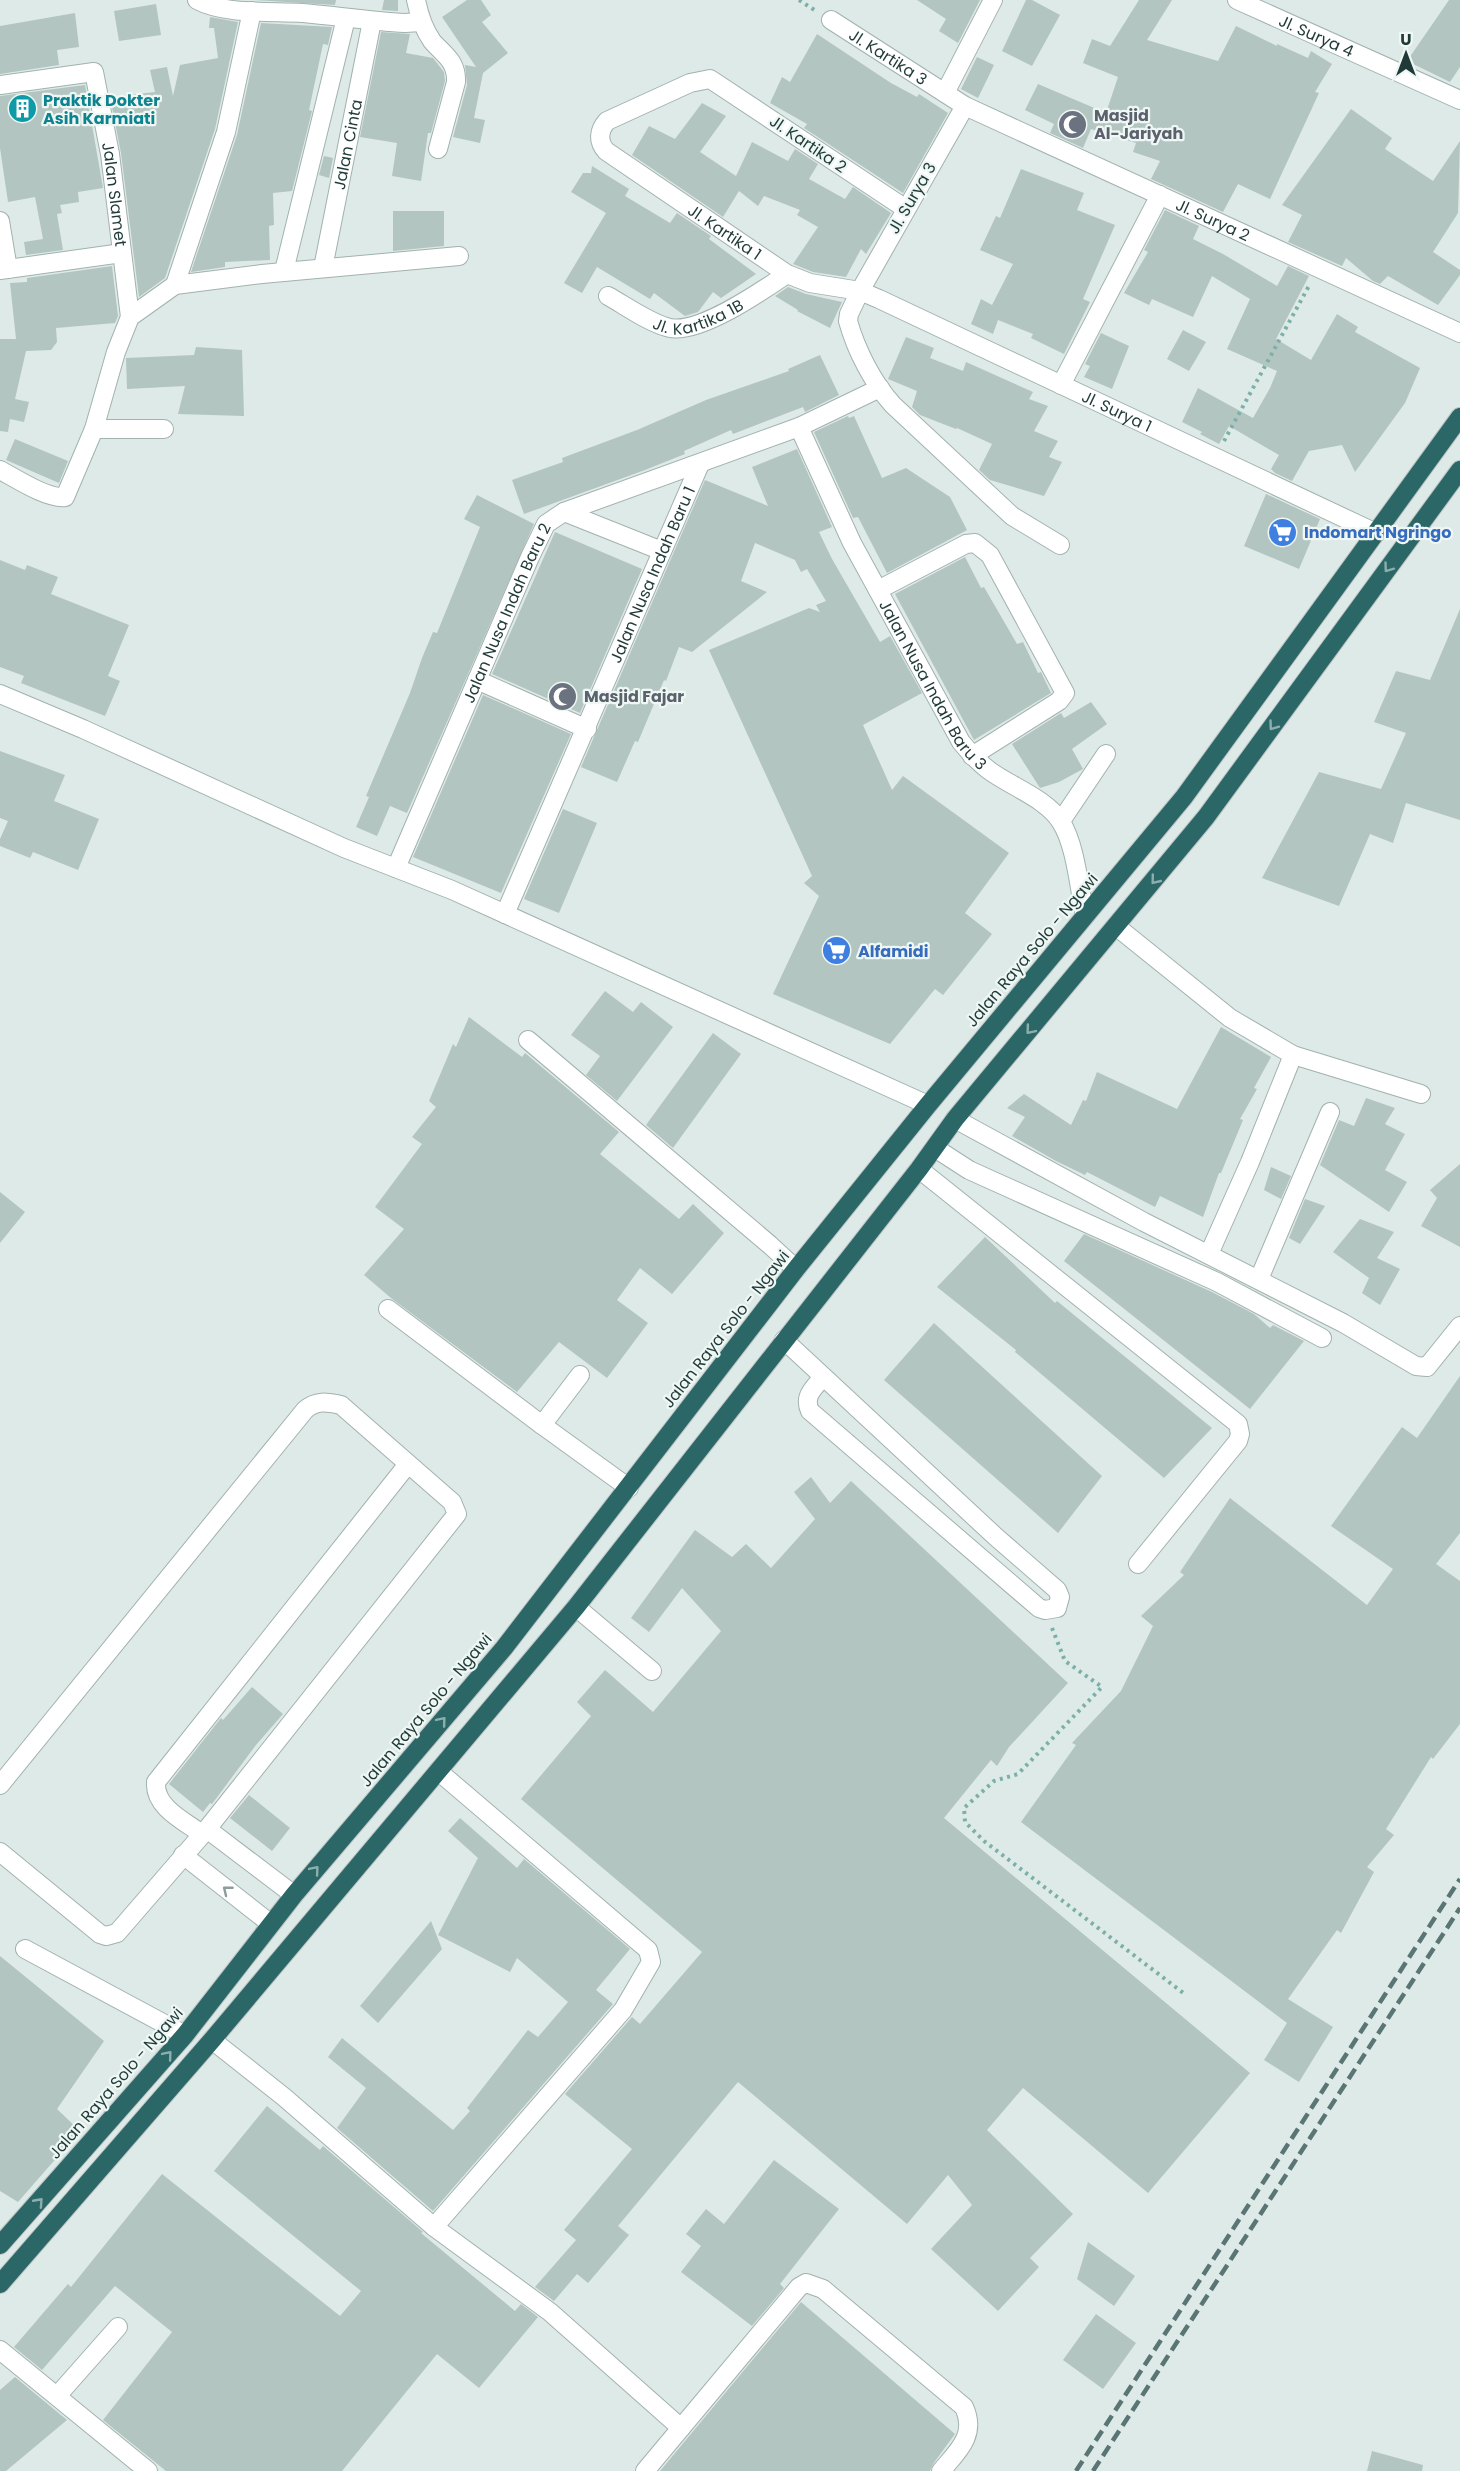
<svg xmlns="http://www.w3.org/2000/svg" width="1460" height="2471" font-family="Poppins,sans-serif">
	<style>
		.building { fill: #b3c5c0 }
		.lines { fill: none; stroke-linecap: round; stroke-linejoin: round }
		.minor-casing { stroke: #a1b2af; stroke-width: 20 }
		.highway-casing { stroke: #bcc4c3; stroke-width: 20 }
		.path { stroke: #7dafa9; stroke-width: 4; stroke-dasharray: 3 4.5; stroke-linecap: butt }
		.minor { stroke: #fff; stroke-width: 18 }
		.highway { stroke: #2a6766; stroke-width: 18 }
		.rail { stroke: #597674; stroke-width: 4.5; stroke-dasharray: 12 6; stroke-linecap: butt }
		.oneway { stroke: #8cafad }
		.oneway2 { stroke: #8f9c9c }
		.labels { text-anchor: middle; dominant-baseline: central; stroke-width: 4.5; stroke-linejoin: round; paint-order: stroke }
		.street-label { font-size: 16px; fill: #1f3a38; stroke: #eef7f4 }
		.culture-label { font-size: 16px; font-weight: bold; fill: #0d838f; stroke: #eef7f4; text-anchor: start }
		.worship-label { font-size: 16px; font-weight: bold; fill: #5b616d; stroke: #eef7f4; text-anchor: start }
		.shop-label { font-size: 16px; font-weight: bold; fill: #366cbe; stroke: #eef7f4; text-anchor: start }
	</style>
	<rect width="100%" height="100%" fill="#deeae7"/>
	<path class="building" d="M254,0H336L335,5Z
		M384,0H398V11L382,10Z
		M467,0H481L491,15L482,22L508,53L483,73L474,118L485,120L480,143L453,137L467,85L465,65L476,67L442,17Z
		M917,0H980L958,43L939,31L946,19Z
		M1026,0H1032L1060,15L1032,66L1002,51Z
		M1139,0H1172L1147,40L1218,61L1236,26L1277,46V44L1308,58L1311,51L1332,64L1315,92L1319,93L1270,199L1238,184L1223,212L1151,179L1160,161L1133,152L1136,143L1091,129L1083,148L1050,133L1054,124L1025,110L1038,84L1106,113L1118,77L1083,63L1092,39L1110,46Z
		M1449,0H1460V67L1450,82L1407,61Z
		M156,4L161,35L119,41L114,11Z
		M75,13L79,47L57,50L59,65L0,74V26Z
		M210,17L238,22L215,129L165,278L139,297L121,153L110,97L155,92L150,70L167,67L173,96L180,65L218,58L214,28H209Z
		M261,23L332,27L328,45L323,44L309,110L312,111L292,191L273,193L274,225L269,226L270,260L225,262V267L191,272L237,135Z
		M381,32L410,34L406,53L433,58L444,72L445,81L431,133H428L421,181L392,176L397,143L360,137Z
		M817,34L891,83L917,97L919,94L948,113L903,193L804,128L807,124L770,103L782,77L790,82Z
		M977,57L994,65L978,98L961,89Z
		M85,85L103,188L78,192L79,202L60,205L62,213L57,214L63,250L26,255L24,242L43,239L35,197L8,202L0,148V96Z
		M702,103L726,116L700,152L736,176L752,142L788,161L795,149L818,164L809,179L845,199L853,187L891,213L866,254L861,249L846,277L813,272L793,264L818,227L797,215L800,210L764,196L758,206L739,191L723,217L632,155L649,126L675,139Z
		M1351,109L1392,138L1385,149L1433,181L1460,141L1458,213L1433,252L1460,270V275L1438,305L1388,276L1380,284L1373,281L1346,258L1342,266L1288,242L1302,215L1282,205Z
		M324,156L333,158L329,178L319,175Z
		M592,166L629,189L625,196L670,223L677,213L711,236L709,239L756,274L721,298L713,292L698,312L685,316L654,293L650,299L597,267L582,293L564,283L606,213L571,192L583,173H591Z
		M1021,169L1084,193L1077,210L1115,225L1083,299L1090,302L1064,354L1031,338L1033,334L998,320L993,334L971,324L981,299L992,305L1013,264L980,250L996,216L1000,218Z
		M1165,210L1199,226L1193,239L1223,254L1277,286L1288,266L1309,276L1276,339L1311,360L1337,314L1358,327L1355,332L1420,368L1405,403L1355,472L1342,445L1309,451L1292,481L1275,473L1271,469L1279,455L1229,426L1219,444L1200,434L1202,432L1182,422L1198,388L1253,418L1270,388L1277,371L1227,349L1250,299L1212,276L1193,317L1152,299L1149,305L1124,293L1148,252L1144,250Z
		M393,211H444V246L393,251Z
		M112,266L118,316L115,323L56,328L57,342L51,350L26,351L15,399L29,402L24,422L10,419L8,432L0,431V339H16L10,283L27,282V278Z
		M788,287L806,294L842,302L830,328L797,311L798,310L775,296Z
		M1183,330L1206,342L1189,371L1167,359Z
		M1101,333L1129,346L1112,389L1084,377L1090,366L1085,364Z
		M906,337L934,348L930,358L963,371L966,362L1033,392L1029,399L1048,406L1034,431L1058,441L1049,457L1062,462L1044,496L990,480L979,470L992,444L957,428L956,429L920,415L912,407L917,391L888,379Z
		M196,347L242,350L244,416L178,414L185,386L127,389L126,358L194,355Z
		M820,355L839,395L805,412L803,407L733,434L731,430L684,451L685,454L645,470L524,514L512,480L563,462L562,458L637,430L706,400L789,371L788,369Z
		M848,416L849,418L854,416L882,478L906,468L950,497L967,530L887,573L858,517L853,518L814,432Z
		M15,439L68,461L59,483L6,460Z
		M797,449L832,527L819,532L832,559L880,642L890,636L922,693L863,725L892,790L903,776L1009,853L965,913L992,934L943,995L935,989L890,1044L773,994L819,896L804,883L812,876L709,650L809,608L820,612L816,605L826,601L807,569L801,572L795,560L755,543L741,581L767,592L692,652L679,647L666,681L664,680L638,742L635,741L617,782L581,767L705,480L768,506L752,467Z
		M1266,494L1320,519L1299,569L1244,546Z
		M477,495L534,524L407,813L390,806L377,836L356,827L369,797L366,796L410,693L422,658L433,632L437,633L480,527L464,519Z
		M555,532L642,569L580,713L492,674Z
		M965,557L981,588L984,587L1017,644L1023,642L1038,673L1041,672L1051,693L974,740L895,594Z
		M0,560L25,570L27,565L58,577L51,594L129,625L108,676L120,681L105,716L21,683L24,676L0,667Z
		M1460,609V820L1406,803L1393,843L1370,834L1339,906L1262,878L1319,772L1381,789L1406,733L1374,722L1396,671L1430,680Z
		M483,695L571,734L501,893L413,857Z
		M1091,702L1107,724L1072,749L1083,769L1059,782L1040,788L1012,744L1061,713L1064,718Z
		M0,751L65,775L54,801L99,819L78,870L33,852L30,858L0,846V839L8,821L0,818Z
		M563,809L597,823L559,913L524,899Z
		M605,991L633,1012L641,1002L673,1027L617,1101L586,1075L600,1056L571,1035Z
		M469,1017L522,1057L525,1053L619,1132L600,1154L679,1219L693,1204L724,1233L672,1294L640,1268L617,1300L648,1323L607,1378L559,1342L517,1392L391,1298L364,1275L404,1229L375,1207L422,1144L412,1137L436,1107L429,1101L453,1044L456,1047Z
		M1221,1027L1271,1057L1254,1088L1257,1089L1240,1119L1243,1120L1221,1173H1219L1203,1217L1160,1196L1155,1207L1087,1172L1085,1175L1056,1161L1012,1136L1025,1117L1007,1108L1024,1094L1071,1125L1083,1100L1086,1101L1097,1072L1177,1109Z
		M713,1033L741,1054L673,1148L646,1125Z
		M1366,1098L1395,1108L1385,1124L1405,1134L1385,1170L1407,1182L1389,1212L1320,1165L1339,1120L1354,1126Z
		M1460,1164V1247L1421,1226L1437,1198L1430,1190Z
		M1271,1167L1291,1176L1281,1199L1264,1190Z
		M0,1192L25,1212L0,1243Z
		M1305,1199L1325,1206L1300,1244L1289,1238Z
		M1360,1219L1394,1232L1377,1258L1400,1269L1380,1305L1362,1293L1369,1278L1333,1252Z
		M1084,1234L1212,1292L1254,1314L1270,1328L1273,1325L1304,1341L1250,1409L1064,1261Z
		M985,1237L1055,1303L1057,1301L1212,1428L1164,1478L1015,1352L1016,1350L937,1287Z
		M934,1323L1102,1476L1058,1533L884,1380Z
		M1460,1376V1533L1436,1564L1460,1581V1724L1433,1759L1431,1757L1386,1829L1394,1835L1367,1867L1374,1872L1341,1933L1337,1930L1288,1999L1333,2027L1299,2082L1264,2060L1287,2023L1021,1822L1076,1745L1072,1743L1121,1691L1153,1626L1141,1616L1184,1575L1180,1572L1230,1498L1367,1605L1393,1569L1331,1526L1402,1427L1417,1438Z
		M811,1477L830,1503L851,1481L1068,1683L1009,1747L997,1766L991,1760L944,1818L1250,2073L1148,2193L1023,2088L987,2130L1073,2214L1030,2258L1039,2267L998,2311L931,2249L972,2205L948,2175L907,2224L738,2082L618,2226L629,2235L588,2283L577,2274L554,2301L535,2287L576,2240L564,2230L632,2149L565,2094L632,2017L640,2024L702,1952L521,1799L591,1716L577,1702L605,1670L653,1712L721,1631L682,1588L649,1632L631,1618L695,1530L732,1557L746,1544L771,1568L815,1519L794,1492Z
		M252,1687L283,1714L256,1745L212,1804L210,1803L203,1812L169,1784L221,1718L223,1720Z
		M249,1795L290,1828L272,1851L230,1818Z
		M460,1818L517,1868L524,1859L630,1949L596,1990L613,2004L433,2211L337,2128L366,2088L328,2057L342,2038L453,2130L470,2111L467,2108L528,2030L538,2037L568,2002L517,1958L510,1972L438,1935L478,1858L448,1831Z
		M431,1921L442,1949L378,2023L360,2006Z
		M0,1956L104,2041L57,2109L80,2131L18,2202L0,2191Z
		M267,2106L320,2150L323,2146L423,2232L421,2233L515,2311L521,2304L538,2317L479,2388L437,2354L342,2471H166L103,2420L172,2332L115,2286L42,2370L14,2347L68,2284L71,2287L162,2174L340,2316L361,2291L214,2171Z
		M774,2160L839,2209L780,2284L784,2288L752,2326L681,2272L701,2246L686,2234L706,2209L724,2224Z
		M1088,2242L1135,2276L1114,2306L1077,2279Z
		M801,2302L955,2434L933,2464L930,2471H660Z
		M1096,2314L1136,2343L1103,2389L1063,2360Z
		M15,2377L67,2420L6,2471H0V2390Z
		M1372,2451L1423,2465L1422,2471H1367Z"/>
	<g class="lines">
		<defs>
			<g id="minor">
				<path d="M197,0C225,15 271,11 303,13C337,16 370,21 405,23L421,22"/>
				<path d="M416,0C419,15 423,28 432,41C444,55 457,61 456,82L438,149"/>
				<path id="s1" d="M1237,0L1460,100"/>
				<path id="s2" d="M831,20L965,106L1460,333"/>
				<path id="s3" d="M0,85L94,72L110,154L130,317"/>
				<path d="M945,93L993,0"/>
				<path d="M965,106L860,291L849,314L848,321C856,350 873,383 893,405L1012,516L1060,545"/>
				<path id="s4" d="M906,209L710,79L690,83L607,121C599,130 597,141 606,151L787,274L810,283L860,291L879,299L1376,533"/>
				<path d="M0,221L8,269"/>
				<path id="s5" d="M323,268L372,21"/>
				<path d="M0,270L122,253"/>
				<path d="M284,271L346,18"/>
				<path d="M175,285L226,132L252,11"/>
				<path id="s6" d="M608,296C626,306 651,324 670,328C700,334 762,291 787,274"/>
				<path d="M1061,385L1160,195"/>
				<path id="s7" d="M799,427L852,543L961,742C970,753 979,763 990,771C1012,787 1047,799 1061,822C1076,846 1079,888 1085,916"/>
				<path d="M94,429H164"/>
				<path d="M0,470C17,479 47,499 65,497L94,429L116,352L130,317L175,285L262,274L459,256"/>
				<path d="M564,512L662,551"/>
				<path d="M878,590L966,544L975,543L990,555L1065,693L1059,701L972,756"/>
				<path d="M477,680L587,729"/>
				<path d="M0,694L83,729L344,848L452,890L928,1105"/>
				<path d="M1061,821L1106,754"/>
				<path id="s8" d="M396,868L530,557L546,524L564,512L799,427L880,388"/>
				<path id="s9" d="M505,914L700,464"/>
				<path d="M1117,927L1230,1018L1293,1055L1421,1094"/>
				<path d="M528,1040L770,1245L796,1269"/>
				<path d="M955,1119L1144,1222L1343,1323L1416,1366L1427,1367L1460,1326"/>
				<path d="M935,1148L969,1170L1217,1282L1322,1338"/>
				<path d="M919,1169L1238,1424L1240,1434L1238,1441L1138,1564"/>
				<path d="M1209,1254L1250,1162L1293,1055"/>
				<path d="M1259,1279L1330,1112"/>
				<path d="M388,1309L542,1425"/>
				<path d="M784,1340L996,1537L1057,1590L1060,1597L1057,1608L1045,1610L1039,1608L810,1411C803,1396 814,1388 823,1377"/>
				<path d="M580,1375L542,1425L629,1488"/>
				<path d="M576,1607L652,1671"/>
				<path d="M0,1785L305,1410C316,1400 327,1402 341,1405L452,1502L457,1514L207,1829L117,1933L106,1936L100,1934L0,1852"/>
				<path d="M207,1829L294,1895"/>
				<path d="M202,1834C184,1821 154,1807 156,1782L408,1464"/>
				<path d="M183,1855L271,1924"/>
				<path d="M25,1949L185,2035"/>
				<path d="M212,2040L284,2097L434,2227L550,2312L681,2428L799,2287L806,2283L823,2289L964,2407C977,2435 958,2451 941,2471"/>
				<path d="M434,2227L623,2010L651,1962L648,1950L438,1771"/>
				<path d="M0,2350L148,2471"/>
				<path d="M57,2396L118,2327"/>
				<path d="M645,2471L681,2428"/>
			</g>
			<path id="highway" d="M0,2245L185,2035L294,1895L504,1648L796,1269L928,1105L1184,797L1460,417
				M0,2284L212,2040L576,1607L919,1169L955,1119L1206,817L1460,470"/>
		</defs>
		<use href="#minor" class="minor-casing"/>
		<use href="#highway" class="highway-casing"/>
		<path class="path" d="M799,0L816,11
			M1224,441L1310,284
			M1052,1628L1065,1661L1102,1687L1018,1774L994,1781L964,1808L965,1822L984,1841L1186,1995"/>
		<use href="#minor" class="minor"/>
		<use href="#highway" class="highway"/>
		<path class="rail" d="M1076,2471L1460,1879
			M1093,2471L1460,1908"/>
	</g>
	<defs><path id="oneway-chevron" d="M-2-3.5L2.5 0L-2 3.5" fill="none" stroke-width="1.6" stroke-linecap="round" stroke-linejoin="round" transform="scale(1.5)"/></defs>
	<g class="oneway">
		<use href="#oneway-chevron" transform="translate(1388 568) rotate(126)"/>
		<use href="#oneway-chevron" transform="translate(1273 726) rotate(126)"/>
		<use href="#oneway-chevron" transform="translate(1155 880) rotate(129)"/>
		<use href="#oneway-chevron" transform="translate(1030 1030) rotate(130)"/>
		<use href="#oneway-chevron" transform="translate(442 1721) rotate(-50)"/>
		<use href="#oneway-chevron" transform="translate(315 1870) rotate(-50)"/>
		<use href="#oneway-chevron" transform="translate(168 2055) rotate(-50)"/>
		<use href="#oneway-chevron" transform="translate(39 2202) rotate(-48)"/>
	</g>
	<use class="oneway2" href="#oneway-chevron" transform="translate(227 1890) rotate(-141)"/>
	<defs>
		<symbol id="building-disc" viewBox="-11 -11 22 22"><circle r="9.5" fill="#0f9aa8" stroke="#eef7f4"/><path d="M-4-6H4V6H1V3H-1V6H-4ZM-2.5-4.3h1.7v1.8h-1.7ZM.8-4.3h1.7v1.8H.8ZM-2.5-1h1.7V.8h-1.7ZM.8-1h1.7V.8H.8Z" fill="#fff"/></symbol>
		<symbol id="mosque-disc" viewBox="-11 -11 22 22"><circle r="9.5" fill="#6b7280" stroke="#eef7f4"/><path d="M3.5-4.9A6 6 0 1 0 3.5 4.9A5 5 0 1 1 3.5-4.9Z" fill="#fff"/></symbol>
		<symbol id="supermarket-disc" viewBox="-11 -11 22 22"><circle r="9.5" fill="#3f7fe0" stroke="#eef7f4"/><path d="M-6-5.5h2.5l.6 2H6L4.5 2H-2.5L-4.4-4H-6ZM-1.5 3.2a1.3 1.3 0 1 0 .1 0ZM3 3.2a1.3 1.3 0 1 0 .1 0Z" fill="#fff"/></symbol>
	</defs>
	<g fill-rule="evenodd">
		<use href="#building-disc" x="6" y="92" width="33" height="33"/>
		<use href="#mosque-disc" x="1056" y="108" width="33" height="33"/>
		<use href="#supermarket-disc" x="1266" y="516" width="33" height="33"/>
		<use href="#mosque-disc" x="546" y="680" width="33" height="33"/>
		<use href="#supermarket-disc" x="820" y="934" width="33" height="33"/>
	</g>
	<g class="labels">
		<g class="street-label">
			<text stroke="none"><textPath href="#s1" startOffset="87">Jl. Surya 4</textPath></text>
			<text stroke="none"><textPath href="#s2" startOffset="68">Jl. Kartika 3</textPath></text>
			<text transform="translate(808 144) rotate(34)">Jl. Kartika 2</text>
			<text stroke="none"><textPath href="#s5" startOffset="126">Jalan Cinta</textPath></text>
			<text stroke="none"><textPath href="#s3" startOffset="219">Jalan Slamet</textPath></text>
			<text transform="translate(912 198) rotate(-60)">Jl. Surya 3</text>
			<text stroke="none"><textPath href="#s2" startOffset="432">Jl. Surya 2</textPath></text>
			<text stroke="none"><textPath href="#s4" startOffset="524">Jl. Kartika 1</textPath></text>
			<text stroke="none"><textPath href="#s6" startOffset="100">Jl. Kartika 1B</textPath></text>
			<text stroke="none"><textPath href="#s4" startOffset="958">Jl. Surya 1</textPath></text>
			<text stroke="none"><textPath href="#s9" startOffset="370">Jalan Nusa Indah Baru 1</textPath></text>
			<text stroke="none"><textPath href="#s8" startOffset="278">Jalan Nusa Indah Baru 2</textPath></text>
			<text stroke="none"><textPath href="#s7" startOffset="291">Jalan Nusa Indah Baru 3</textPath></text>
			<text transform="translate(1032 950) rotate(-50)">Jalan Raya Solo - Ngawi</text>
			<text transform="translate(726 1329) rotate(-52)">Jalan Raya Solo - Ngawi</text>
			<text transform="translate(426 1710) rotate(-50)">Jalan Raya Solo - Ngawi</text>
			<text transform="translate(116 2083) rotate(-49)">Jalan Raya Solo - Ngawi</text>
		</g>
		<g class="culture-label">
			<text x="43" y="100">Praktik Dokter<tspan x="43" dy="18">Asih Karmiati</tspan></text>
		</g>
		<g class="worship-label">
			<text x="1094" y="115">Masjid<tspan x="1094" dy="18">Al-Jariyah</tspan></text>
			<text x="584" y="696">Masjid Fajar</text>
		</g>
		<g class="shop-label">
			<text x="1304" y="532">Indomart Ngringo</text>
			<text x="858" y="951">Alfamidi</text>
		</g>
	</g>
	<g transform="translate(1406 54)" stroke="#eef7f4" stroke-width="4.5" paint-order="stroke">
	<path d="M0-4.5L10 22L0 15L-10 22Z" fill="#1f3a38"/>
	<text y="-9" font-size="16" font-weight="bold" text-anchor="middle" fill="#1f3a38">U</text>
	</g>
</svg>
